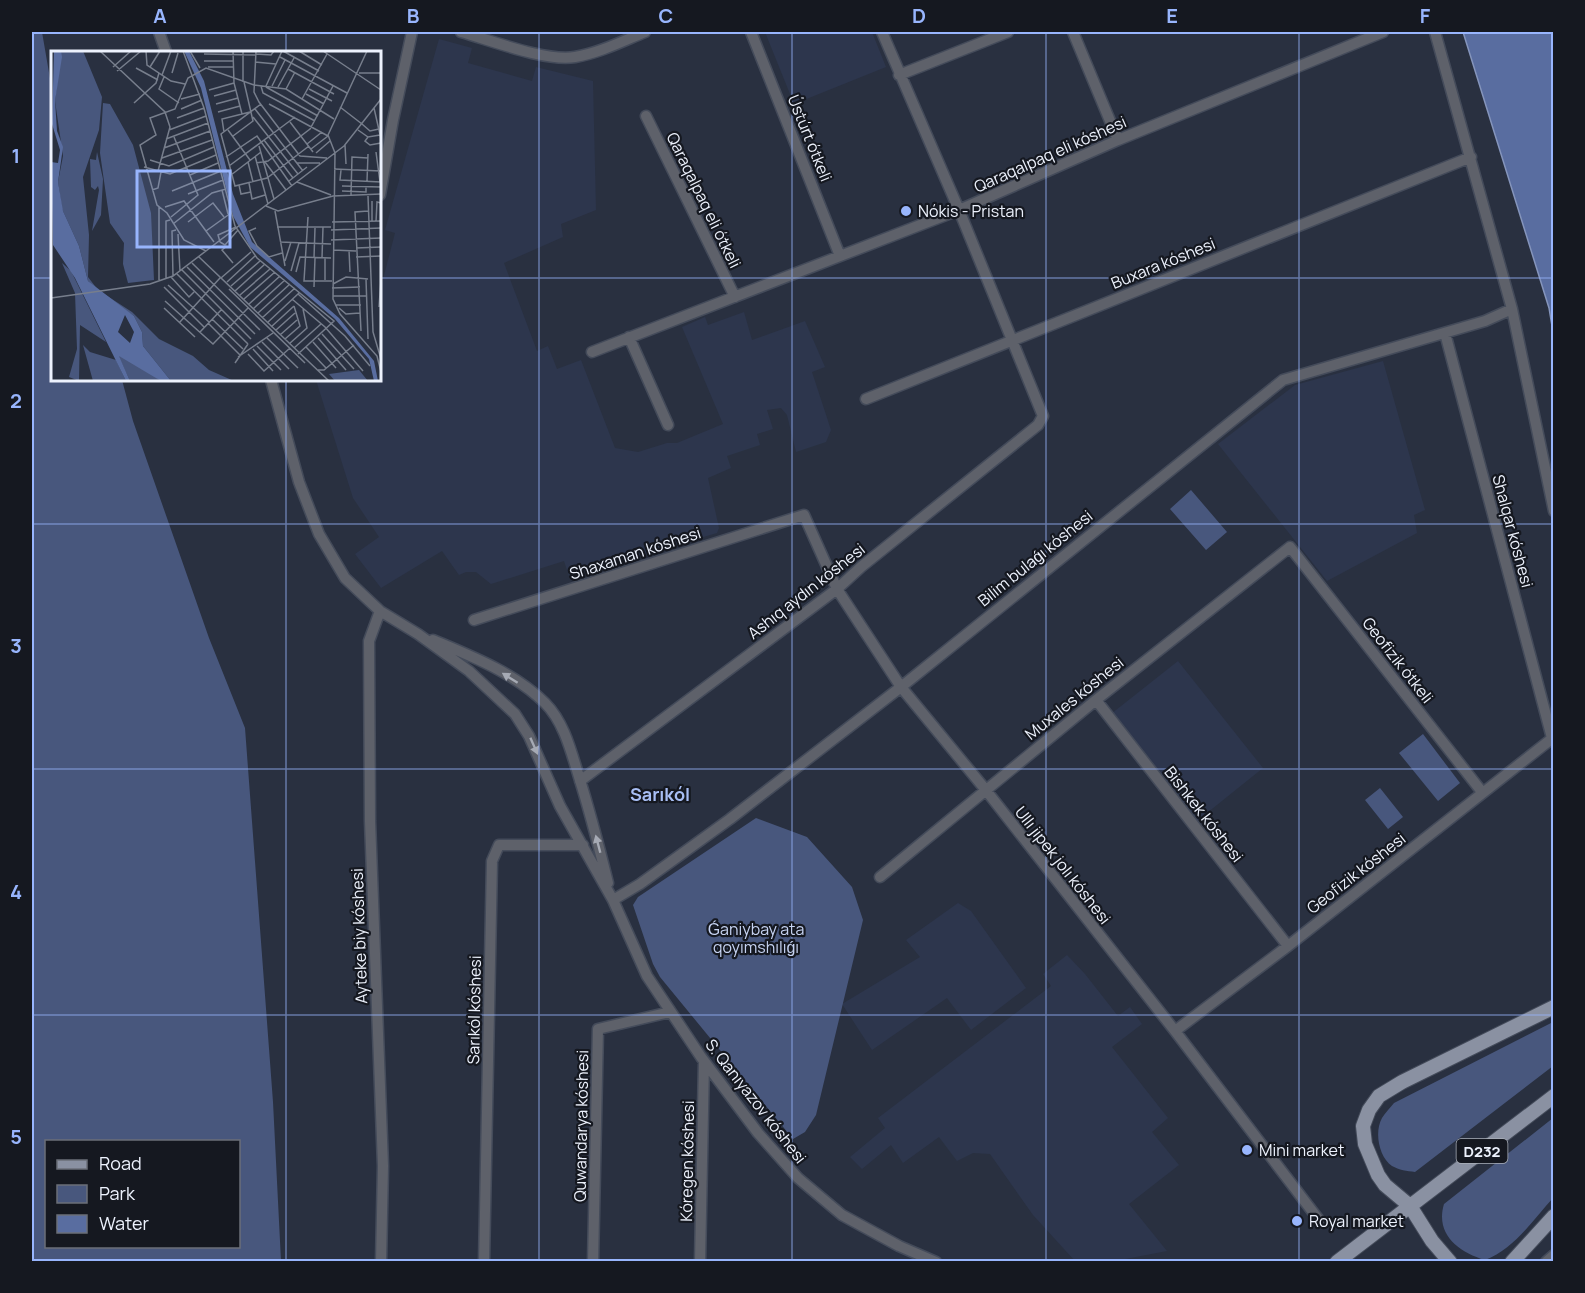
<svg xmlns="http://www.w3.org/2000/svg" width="1585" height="1293" font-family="Manrope,sans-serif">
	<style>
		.built { fill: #2d364d }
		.green { fill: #48577d; fill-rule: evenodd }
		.water { fill: #596da0; stroke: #8595bc; stroke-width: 1.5 }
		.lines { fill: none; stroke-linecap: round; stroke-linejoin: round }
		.minor-casing { stroke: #444b5a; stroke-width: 13 }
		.major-casing { stroke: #444b5a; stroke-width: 16 }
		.minor { stroke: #5e616a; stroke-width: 10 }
		.major { stroke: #8a91a2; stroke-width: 14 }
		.oneway { fill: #a6aab4 }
		.grid { fill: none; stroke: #98b5fd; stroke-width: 1.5; stroke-opacity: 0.55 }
		.poi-dot { fill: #98b5fd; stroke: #151820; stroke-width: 2 }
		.labels { text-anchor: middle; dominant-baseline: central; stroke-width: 4.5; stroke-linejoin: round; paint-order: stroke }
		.shield { fill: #151820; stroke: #acb1bb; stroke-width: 1.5 }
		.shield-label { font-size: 15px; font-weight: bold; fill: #edf2fd }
		.street-label { font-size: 16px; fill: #edf2fd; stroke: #151820 }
		.poi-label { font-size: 16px; fill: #edf2fd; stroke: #151820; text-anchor: start }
		.park-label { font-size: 16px; fill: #c6d3f2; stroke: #151820 }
		.neighbourhood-label { font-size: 18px; font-weight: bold; fill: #a8bef4; stroke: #151820 }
		.inset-road { fill: none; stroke: #777e8c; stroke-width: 1.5 }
		.view { fill: #98b5fd; fill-opacity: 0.15; stroke: #98b5fd; stroke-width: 3 }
		.inset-edge { fill: none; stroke: #edf2fd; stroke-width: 3 }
		.neatline { fill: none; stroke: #98b5fd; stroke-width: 2 }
		.grid-label { font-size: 20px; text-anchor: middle; font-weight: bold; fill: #98b5fd }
	</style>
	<rect width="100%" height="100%" fill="#293040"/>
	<path class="built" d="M765,32H872L886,67L794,104Z
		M439,39L472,48L468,63L532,81L536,67L593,81L596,210L561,224L563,237L504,263L537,351L548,346L557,369L581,360L615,448L638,452L667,443H677L723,424L682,327L705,317L708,325L744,312L752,340L805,321L825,367L812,372L831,430L826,442L796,452L787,415L781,408L767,410L773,429L757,434L760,445L727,456L731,468L708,478L719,528L717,533L569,576L564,561L491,584L476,572H466L459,575L442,551L381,588L355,554L379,537L353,498L316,380H380V291L395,233L385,230Z
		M1383,361L1425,510L1414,515L1417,533L1327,581L1218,444L1295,385Z
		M1178,661L1263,768L1197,821L1111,714Z
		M958,903L971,911L1026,988L971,1030L947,998L872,1050L842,1004L920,957L906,940Z
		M1067,955L1085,974L1118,1016L1130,1007L1142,1024L1112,1047L1168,1118L1152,1132L1179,1165L1129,1204L1167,1251L1115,1261H1075L1033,1215L990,1154L973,1153L957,1161L939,1137L903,1163L891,1145L862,1169L850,1157L885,1128L878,1118L1051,986L1043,974Z"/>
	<path class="green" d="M32,32H42L52,90V380H122L133,421L209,638L245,728L273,1102L281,1261H32ZM46,1142H238V1246H46Z
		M1191,490L1227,532L1206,550L1170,509Z
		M1423,734L1460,783L1438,801L1399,753Z
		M1380,788L1403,817L1388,829L1365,800Z
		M756,818L807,837L852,887L863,920L816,1115L805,1132L793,1139L660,977L653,964L633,905L638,897Z
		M1553,1022V1066L1415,1172C1407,1171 1399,1170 1392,1166C1379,1157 1374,1132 1382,1118C1385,1113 1390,1108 1394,1103Z
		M1553,1118V1198C1533,1220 1514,1249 1485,1260C1458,1252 1435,1234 1444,1204Z"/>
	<path class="water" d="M1463,32H1553V332L1549,308Z"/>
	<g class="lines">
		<defs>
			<path id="minor" d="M159,32L166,52
				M461,32C490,40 546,62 575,57C599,53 623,41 645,32
				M751,32L840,256
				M1073,32L1118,140
				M1435,32L1512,309L1554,511
				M899,75L1008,32
				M646,116L735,297
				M380,195L393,120L412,32
				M1445,333L1552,738
				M629,337L668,425
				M592,352L959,210L1118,140L1383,32
				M271,380L299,482L319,534L345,578L380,611L418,634L469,671L515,714L529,736L560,806L613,900L647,976L701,1057L758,1133L798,1178L842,1215L899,1246L936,1262
				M866,399L1471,157
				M380,611L369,641L370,821L383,1166L381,1262
				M474,620L804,515L837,589L901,687L985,789L1175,1031L1319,1220
				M433,640C471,656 515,673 545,703C564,722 571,751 579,777C590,812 599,847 608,883
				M1096,700L1288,946
				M580,781L837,589L861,567L1038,425L1043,416L959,210L882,32
				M880,877L1096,700L1290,547L1482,792
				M613,900L640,884L730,819L901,687L1283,380L1485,321L1512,309
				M1175,1031L1288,946L1554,737
				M484,1262L492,861L499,845H583
				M593,1262L598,1029L670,1012
				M700,1262L704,1061
				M1546,1262L1554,1255"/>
			<path id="major" d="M1337,1262L1554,1096
				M1450,1262L1432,1241L1410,1206L1385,1185L1378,1175L1365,1144L1363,1126L1369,1110L1379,1096L1402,1082L1554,1007
				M1512,1262L1554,1216"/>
		</defs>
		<use href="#minor" class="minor-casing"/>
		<use href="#major" class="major-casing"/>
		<use href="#minor" class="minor"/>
		<use href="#major" class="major"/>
	</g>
	<defs><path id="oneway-solid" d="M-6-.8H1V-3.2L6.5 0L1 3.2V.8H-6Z" transform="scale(1.5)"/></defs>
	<g class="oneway">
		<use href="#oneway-solid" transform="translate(510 678) rotate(-148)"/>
		<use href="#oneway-solid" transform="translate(534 746) rotate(66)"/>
		<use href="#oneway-solid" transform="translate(598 844) rotate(-105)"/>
	</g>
	<path class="grid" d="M286,32V52M539,32V1262M792,32V1262M1046,32V1262M1299,32V1262M32,278H52M380,278H1554M286,380V1262M32,524H1554M32,769H1554M32,1015H1554"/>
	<g class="poi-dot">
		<circle cx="906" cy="211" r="6"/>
		<circle cx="1247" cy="1150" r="6"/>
		<circle cx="1297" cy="1221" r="6"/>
	</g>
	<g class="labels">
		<rect class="shield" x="1456.5" y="1139" width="51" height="24" rx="4.5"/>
		<g class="shield-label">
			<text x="1482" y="1151">D232</text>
		</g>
		<g class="street-label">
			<text transform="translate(810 138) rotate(68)">Ústúrt ótkeli</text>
			<text transform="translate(1050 154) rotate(-24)">Qaraqalpaq eli kóshesi</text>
			<text transform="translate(704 200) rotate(64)">Qaraqalpaq eli ótkeli</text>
			<text transform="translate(1163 263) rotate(-22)">Buxara kóshesi</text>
			<text transform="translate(1513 531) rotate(75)">Shalqar kóshesi</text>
			<text transform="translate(635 553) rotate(-18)">Shaxaman kóshesi</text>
			<text transform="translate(1035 558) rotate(-39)">Bilim bulaǵı kóshesi</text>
			<text transform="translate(806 591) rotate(-38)">Ashıq aydın kóshesi</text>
			<text transform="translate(1398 660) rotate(52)">Geofizik ótkeli</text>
			<text transform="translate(1074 698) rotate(-39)">Muxales kóshesi</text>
			<text transform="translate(1204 814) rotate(52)">Bishkek kóshesi</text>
			<text transform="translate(1063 865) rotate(52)">Ullı jipek jolı kóshesi</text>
			<text transform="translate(1356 873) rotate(-38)">Geofizik kóshesi</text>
			<text transform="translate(359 936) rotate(-92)">Ayteke biy kóshesi</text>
			<text transform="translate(474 1010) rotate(-89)">Sarıkól kóshesi</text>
			<text transform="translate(756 1101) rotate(52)">S. Qanıyazov kóshesi</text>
			<text transform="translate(581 1126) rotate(-89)">Quwandarya kóshesi</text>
			<text transform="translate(687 1161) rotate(-89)">Kóregen kóshesi</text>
		</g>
		<g class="poi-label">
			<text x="918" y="211">Nókis - Pristan</text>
			<text x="1259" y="1150">Mini market</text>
			<text x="1309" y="1221">Royal market</text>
		</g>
		<g class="park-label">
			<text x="756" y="929">Ǵaniybay ata<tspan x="756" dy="18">qoyımshılıǵı</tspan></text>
		</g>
		<g class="neighbourhood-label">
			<text x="660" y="794">Sarıkól</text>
		</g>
	</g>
	<g transform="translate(51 51)">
		<rect width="330" height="330" fill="#293040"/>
		<path d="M10,0H32L51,46L48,79L32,126L38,184L37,226L47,239L81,261L108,288L142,305L158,319L183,330H120L92,295L91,281L83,265L58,249L37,230L28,195L11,158L7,131L12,105L4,50ZM52,52L59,53L82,94L100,162L103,229L77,232L72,213L73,192L59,172L49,102ZM46,101L52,128L50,164L41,180L48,139L47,135L44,139L40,136L39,108L45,109ZM11,212L20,220L55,291L29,274L28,330L18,326L26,298L24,242ZM32,294L39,301L65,309L75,330H42ZM67,304L87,313L110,330H79ZM308,319L317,330H284L278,323Z" fill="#48577d"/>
		<path d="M3,0H10L11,6L4,50L6,80L12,96L7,131L12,160L28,195L37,230L83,265L91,281L92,295L120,330H110L68,305L79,330H75L24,227L2,194L0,111L7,112L9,99L1,73ZM74,264L83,281L79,292L67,281ZM133,0H138L153,30L182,143L201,191L288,267L323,310L327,330H323L318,308L284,268L199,196L182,165L150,37Z" fill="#596da0" fill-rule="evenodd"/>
		<path class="inset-road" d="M49,0L114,61L119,76L107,120M95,0L96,14L120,30L134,33M132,0L153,57L184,175L206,207L283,270L247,303M139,0L149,17M182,0L183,32L191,63M192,0V31M205,0L203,41L208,51L249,105L276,107M232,0L268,20M248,0L271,14M272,0L330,39M153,3L205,4M205,3L220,4L223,0M229,6L296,42M153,10H182M204,11L225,13M62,16L80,0M99,16L109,0M157,16H182M85,17L107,29M237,18L283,43M66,20L90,0M121,22L127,2M308,22H330M111,24L120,0M113,26L108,38L128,52M210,35L212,42L264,70M215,35L231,0M221,35L234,9M215,36L267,65M227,36L243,7M235,38L244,21M258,38L281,50M158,39L183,32M255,43L273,53M163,45L185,39M130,48L149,43M251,48L276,3M83,52L105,32L108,22M165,53L187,47M210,53L170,83L184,135L216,127L258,95M218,53L277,85M289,56L311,73M323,57L330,88M130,58L151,49M204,58L252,120M167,61L189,55M202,66L247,123M126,67L153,57M239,71L262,101M311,73L319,80L328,78M228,78L244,66M118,79L155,65M177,79L199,109M307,79L317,86L329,84M173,81L171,68L199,61M277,84L316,0M277,84L284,102M182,85L202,70L193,31M317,86L314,90L319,94L330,92M115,88L157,72M213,89L242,127M256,93L271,81M294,94L295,113M208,95L223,148M113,97L159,80M260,98L277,85M325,101L329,131M265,102L279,90M284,102L282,248L289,263L326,305L330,321M204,105L217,153M175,106L206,85L241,135M111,107L161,89M99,109L118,115L163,96M197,111L202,131M214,111L235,139M205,112L217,110L259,78L282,35M246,112H269M178,115L228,78M93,116L119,123L165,104M283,118L330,120M290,119L289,129L330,131M139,124L167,112M180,124L210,101M238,130L256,116M316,130L317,103M246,131L280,144M198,132L201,148L214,144M188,134L190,143L200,141M291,135L330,136M101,139L107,137L110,121M171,139L177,163M121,140L170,120M291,140L315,141V136M137,143L172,129M300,144L301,106L317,107M317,145L322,281L330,308M215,155L227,160L282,145L330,143M114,156L133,150L163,191M224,160L234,215M120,166L147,144L123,86M257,166L253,230H281M137,171L162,152L173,166M281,171L330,170M321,171V150M325,171L326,151L330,152M122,173L161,142L175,138M226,176H280M205,177L198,180L206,195L218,206L231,202M280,179L330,177M155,180L180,162M127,183L129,220M280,189L330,187M169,191L167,184L185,176M169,191L174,194L187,179M229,191L280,193M176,195L171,199L182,212M305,197L330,196M282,199L305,200M298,199L299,221M155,200L133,189L116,162L106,154L89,94L105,84L99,67L124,58L137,27L155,17L203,34L235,38L283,68M148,206L278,330M305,206L330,205M263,207L264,177M271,207L272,176M234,210L240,191M141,212L209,279M136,216L204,283M131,219L200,288M240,220L248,192M245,221L249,206L280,207M126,223L197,293M122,225L121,180L125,179M120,226L138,246L143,241M170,227L200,201M115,228V170L119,169M315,228L317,288M108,229V156M274,229V207M176,231L204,205M282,233L295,226L317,228M117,234L158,271M180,235L209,210M113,236L153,276M263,236L264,207M281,237L309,236M178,238L254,312M184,240L214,213M247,243L294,285L319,315M189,244L219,218M282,245H316M0,247L99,233L122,225L293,95L330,48M193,248L224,221M241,248L274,276L312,320M114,250L162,293L197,257M198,253L229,225M284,254H310M328,256L330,229M113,257L144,286M288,257L295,263L309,262M202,258L234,229M207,262L239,233M211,267L244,237M161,268L192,298M128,272L169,227M157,272L189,304M216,272L248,242M220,276L243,255M225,279L244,262M310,280L304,161L317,160M149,281L171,258M271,283L303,318M229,284L246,269M216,287L247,317M267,287L295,319M234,288L249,275L243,255M211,291L238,318M262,291L285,317M238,293L256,277L252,258M206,295L230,319M255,296L275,317M243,297L270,273M202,298L222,320M197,303L213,320L239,297M187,306L222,282M184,312L197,293M267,319H273L303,294"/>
		<path class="view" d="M86,120H179V196H86Z"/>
		<rect width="330" height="330" class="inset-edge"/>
	</g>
	<rect width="1585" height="1293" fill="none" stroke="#151820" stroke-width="66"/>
	<rect x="45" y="1140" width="195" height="108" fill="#151820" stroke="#6b6f78" stroke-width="1.5"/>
	<rect x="57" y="1160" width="30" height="9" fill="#8a91a2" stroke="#6b6f78" stroke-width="1.5"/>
	<text x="99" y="1170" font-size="18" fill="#edf2fd">Road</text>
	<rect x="57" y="1185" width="30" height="18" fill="#48577d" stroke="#6b6f78" stroke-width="1.5"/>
	<text x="99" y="1200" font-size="18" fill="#edf2fd">Park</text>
	<rect x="57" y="1215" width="30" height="18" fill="#596da0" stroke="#6b6f78" stroke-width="1.5"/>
	<text x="99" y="1230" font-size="18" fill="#edf2fd">Water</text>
	<rect x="33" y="33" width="1519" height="1227" class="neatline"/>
	<g class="grid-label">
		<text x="160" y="23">A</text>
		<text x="413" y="23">B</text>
		<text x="666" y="23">C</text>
		<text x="919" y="23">D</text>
		<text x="1172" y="23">E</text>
		<text x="1425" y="23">F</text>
		<text x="16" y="163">1</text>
		<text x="16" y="408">2</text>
		<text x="16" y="653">3</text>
		<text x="16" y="899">4</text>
		<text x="16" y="1144">5</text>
	</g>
</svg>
